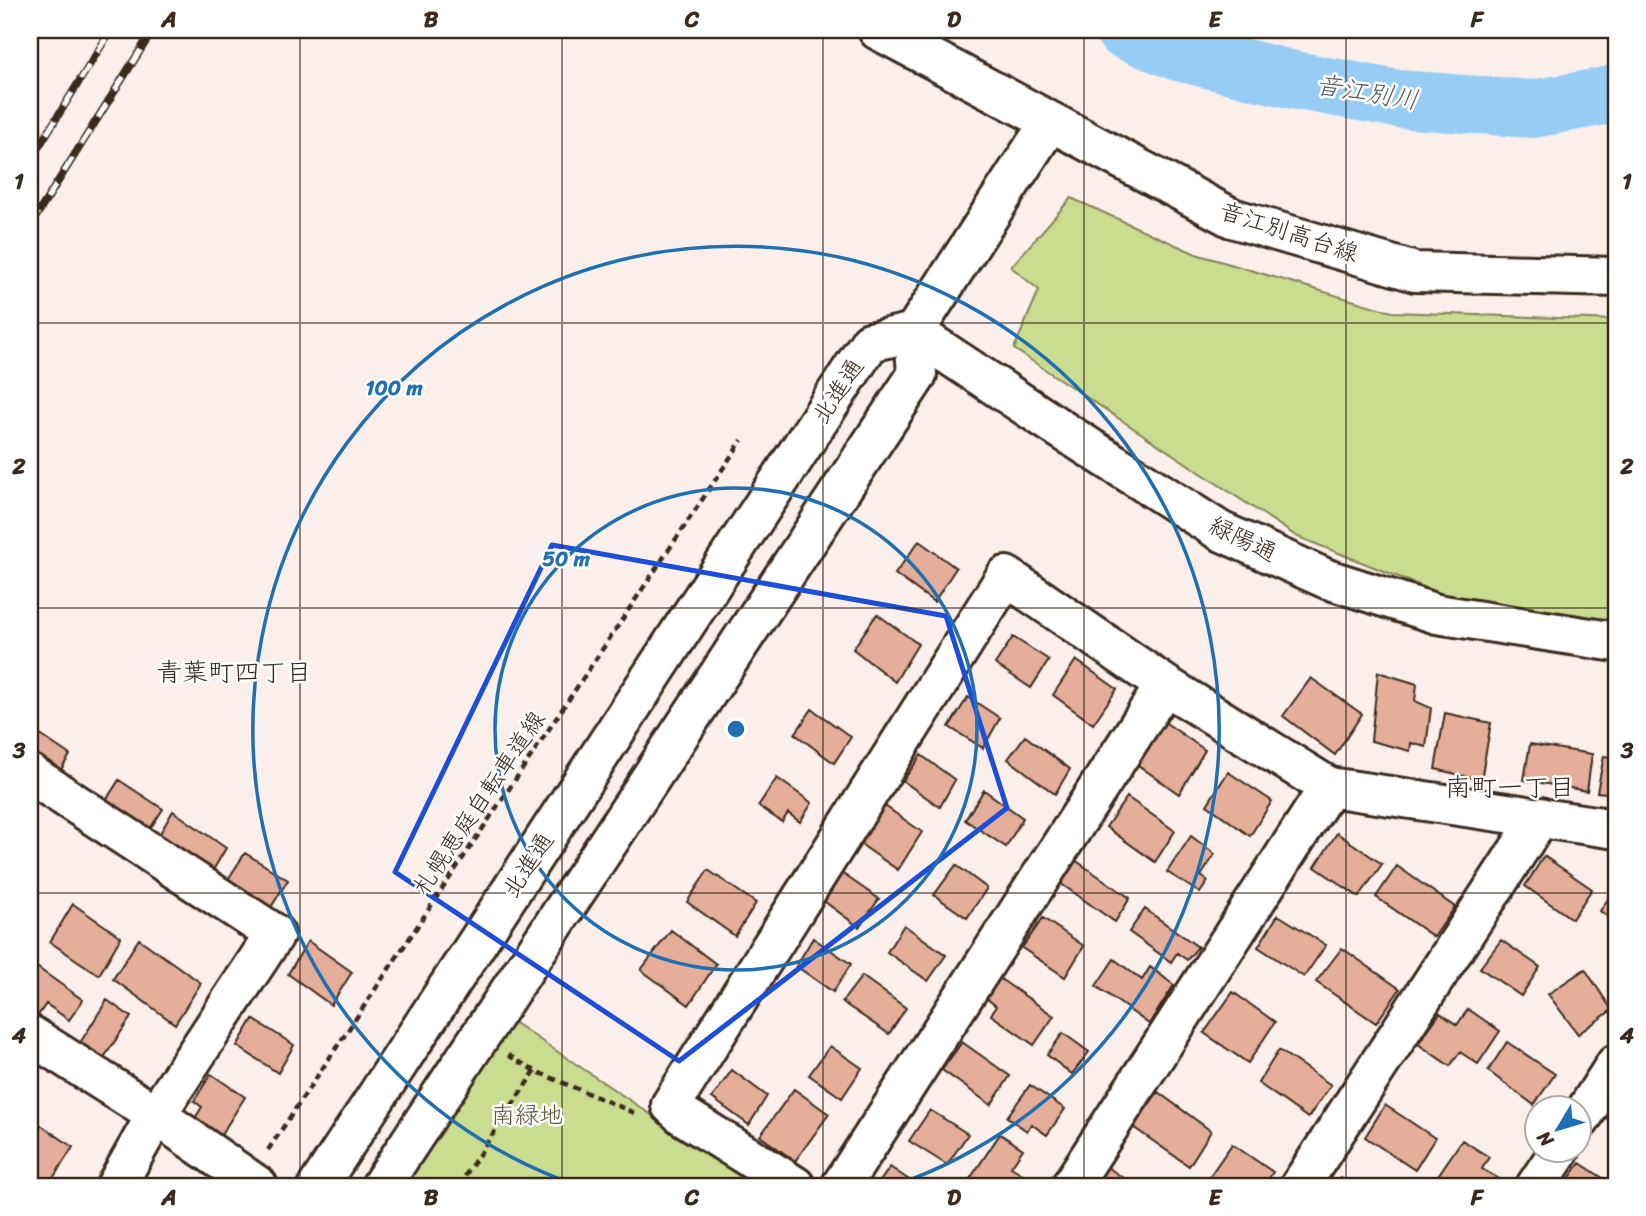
<svg xmlns="http://www.w3.org/2000/svg" width="1646" height="1216" font-family="Sriracha,'Klee One',sans-serif">
	<style>
		.green { fill: #cadc90; stroke: #828357; stroke-width: 2 }
		.lines { fill: none; stroke-linecap: round; stroke-linejoin: round }
		.river { stroke: #97cdf5; stroke-width: 58 }
		.building { fill: #e4ae9a; stroke: #3b2a1e; stroke-width: 2 }
		.minor-casing { stroke: #3b2a1e; stroke-width: 44 }
		.path { stroke: #3b2a1e; stroke-width: 4.5; stroke-dasharray: 7 5; stroke-linecap: butt }
		.minor { stroke: #fff; stroke-width: 38 }
		.rail-casing { stroke: #3b2a1e; stroke-width: 8 }
		.rail { stroke: #fff; stroke-width: 5; stroke-dasharray: 16; stroke-linecap: butt }
		.marked { fill: none; stroke: #1d4ed8; stroke-width: 5; stroke-linejoin: round }
		.grid { fill: none; stroke: #3b2a1e; stroke-width: 2; stroke-opacity: 0.55 }
		.ring { fill: none; stroke: #1f6fb2; stroke-width: 3.5 }
		.labels { text-anchor: middle; dominant-baseline: central; stroke-width: 5; stroke-linejoin: round; paint-order: stroke }
		.street-label { font-size: 24px; fill: #3b2a1e; stroke: #fff }
		.park-label { font-size: 24px; fill: #5f563a; stroke: #fff }
		.water-label { font-size: 26px; font-style: italic; fill: #575b5e; stroke: #fff }
		.neighbourhood-label { font-size: 26px; fill: #3b2a1e; stroke: #fff }
		.centre { fill: #1f6fb2; stroke: #fff; stroke-width: 3.5 }
		.ring-label { font-size: 21px; text-anchor: middle; font-weight: bold; fill: #1f6fb2; stroke: #fff; stroke-width: 5; stroke-linejoin: round; paint-order: stroke }
		.neatline { fill: none; stroke: #3b2a1e; stroke-width: 2.5 }
		.grid-label { font-size: 23px; text-anchor: middle; font-weight: bold; fill: #3b2a1e }
	</style>
	<rect width="100%" height="100%" fill="#faefeb"/>
	<filter id="ink" filterUnits="userSpaceOnUse"><feTurbulence type="fractalNoise" baseFrequency=".0143" numOctaves="2"/><feDisplacementMap in="SourceGraphic" scale="14" xChannelSelector="R" yChannelSelector="G"/><feConvolveMatrix kernelMatrix="1 2 1 2 8 2 1 2 1" color-interpolation-filters="sRGB"/></filter>
	<g filter="url(#ink)">
		<path class="green" d="M1071,198L1196,254L1392,312L1616,320V627L1459,601L1296,536L1014,349L1039,290L1011,267Z
			M509,1019L757,1186H386Z"/>
		<g class="lines">
			<path class="river" d="M1124,30L1179,52L1294,80L1398,99L1533,109L1616,94"/>
		</g>
		<path class="building" d="M919,541L956,568L934,602L895,574Z
			M877,614L918,644L895,682L853,649Z
			M1013,637L1049,660L1031,688L995,664Z
			M1076,660L1117,689L1093,724L1053,695Z
			M1378,672L1417,684L1415,701L1431,708L1426,747L1411,743L1410,751L1371,741Z
			M1311,678L1362,714L1335,755L1283,716Z
			M968,697L1000,718L983,748L949,727Z
			M812,709L851,737L834,763L795,734Z
			M1445,713L1491,723L1481,780L1435,769Z
			M1163,721L1205,750L1179,794L1135,763Z
			M30,728L70,755L52,784L30,768Z
			M1025,736L1070,769L1055,794L1008,759Z
			M1530,744L1592,754L1587,791L1524,780Z
			M921,755L955,780L940,807L903,781Z
			M1604,756L1616,758V794L1597,792Z
			M1228,772L1272,801L1250,836L1207,805Z
			M777,778L812,803L800,822L788,813L782,822L758,806Z
			M119,780L163,809L142,841L99,811Z
			M984,790L1023,818L1006,847L965,820Z
			M1127,797L1175,831L1155,862L1106,827Z
			M885,806L922,832L898,870L859,843Z
			M173,811L226,848L205,884L155,842Z
			M1337,833L1382,864L1359,897L1315,867Z
			M1191,836L1215,854L1201,876L1208,881L1200,893L1167,872Z
			M245,853L288,880L268,912L225,884Z
			M1544,856L1592,889L1572,919L1525,886Z
			M1075,860L1130,898L1115,922L1060,883Z
			M956,865L987,888L967,918L934,895Z
			M1397,866L1455,907L1434,937L1376,897Z
			M708,870L756,903L735,936L687,902Z
			M840,872L879,899L859,927L821,899Z
			M1616,887V923L1600,911Z
			M73,904L121,937L99,975L50,942Z
			M1145,909L1198,947L1187,960L1177,953L1171,962L1129,932Z
			M1278,915L1326,945L1304,977L1258,947Z
			M1043,918L1084,946L1065,977L1022,948Z
			M904,925L946,955L928,981L887,952Z
			M671,930L716,964L689,1005L641,970Z
			M813,938L851,964L833,992L796,966Z
			M139,939L201,983L175,1024L113,979Z
			M1501,940L1540,967L1521,996L1480,968Z
			M308,941L352,972L331,1005L288,974Z
			M1342,948L1400,989L1376,1023L1316,982Z
			M1114,959L1142,980L1150,967L1174,985L1149,1024L1096,986Z
			M31,963L83,1000L69,1020L46,1004L30,1027Z
			M1585,969L1612,1010L1578,1034L1548,994Z
			M862,976L906,1008L889,1034L842,1002Z
			M999,978L1054,1016L1034,1045L991,1015L996,1006L986,998Z
			M1233,992L1275,1022L1248,1063L1204,1033Z
			M107,1000L131,1017L103,1059L80,1043Z
			M1468,1009L1500,1031L1478,1064L1460,1052L1450,1066L1418,1044L1440,1013L1457,1025Z
			M253,1019L294,1045L278,1073L237,1046Z
			M1063,1033L1089,1052L1072,1074L1047,1055Z
			M962,1042L1010,1076L991,1105L942,1070Z
			M1507,1042L1555,1074L1534,1105L1488,1071Z
			M830,1046L862,1068L842,1098L809,1075Z
			M1279,1050L1331,1085L1308,1118L1258,1083Z
			M732,1070L767,1096L749,1125L712,1098Z
			M211,1074L245,1097L209,1154L184,1136L202,1107L194,1101Z
			M1030,1085L1065,1109L1047,1135L1031,1124L1027,1131L1007,1117Z
			M794,1089L829,1114L795,1161L760,1136Z
			M1158,1092L1211,1131L1189,1166L1133,1127Z
			M1385,1105L1435,1138L1415,1170L1365,1137Z
			M930,1110L968,1134L947,1165L909,1141Z
			M38,1123L73,1147L48,1186H34L30,1183V1135Z
			M1000,1134L1023,1149L1011,1167L1029,1178L1024,1186H975L968,1182Z
			M1462,1140L1489,1157L1482,1169L1498,1178L1493,1186H1452L1437,1177Z
			M1232,1144L1273,1172L1264,1186H1222L1209,1177Z
			M1580,1163L1615,1186H1564Z
			M890,1167L918,1186H877Z
			M1107,1167L1136,1186H1094Z
			M1341,1178L1353,1186H1336Z"/>
		<g class="lines">
			<defs>
				<path id="minor" d="M878,30L1232,218L1415,272L1616,277
					M914,332L1062,430L1220,531L1327,579L1437,614L1616,642
					M914,332L1050,122
					M30,774L275,934L156,1115L116,1186
					M30,1035L156,1115L258,1186
					M1580,1120L1616,1064
					M318,1186L870,342L914,332
					M381,1186L917,375L914,332
					M795,1186L682,1115L671,1105L1006,576L1165,685L1329,787L1616,829
					M841,1186L1165,685
					M1071,1186L1329,787
					M1300,1186L1540,817
					M1536,1186L1560,1150"/>
			</defs>
			<use href="#minor" class="minor-casing"/>
			<path class="path" d="M508,1055L535,1071L637,1114
				M268,1150L742,440
				M458,1186L535,1071"/>
			<use href="#minor" class="minor"/>
			<defs>
				<path id="rail" d="M30,161L111,30
					M30,226L153,30"/>
			</defs>
			<use href="#rail" class="rail-casing"/>
			<use href="#rail" class="rail"/>
		</g>
	</g>
	<path class="marked" d="M552,545L946,616L1007,808L679,1061L395,872Z"/>
	<path class="grid" d="M300,30V1186M562,30V1186M823,30V1186M1084,30V1186M1346,30V1186M30,323H1616M30,608H1616M30,893H1616"/>
	<g class="ring">
		<circle cx="736" cy="729" r="241"/>
		<path d="M579 1186A483 483 0 1 1 893 1186"/>
	</g>
	<g class="labels">
		<g class="street-label">
			<text transform="translate(1289 232) rotate(18)">音江別高台線</text>
			<text transform="translate(838 391) rotate(-57)">北進通</text>
			<text transform="translate(1243 539) rotate(26)">緑陽通</text>
			<text transform="translate(479 803) rotate(-56)">札幌恵庭自転車道線</text>
			<text transform="translate(528 865) rotate(-57)">北進通</text>
		</g>
		<g class="park-label">
			<text x="527" y="1115">南緑地</text>
		</g>
		<g class="water-label">
			<text transform="translate(1367 92) rotate(9)">音江別川</text>
		</g>
		<g class="neighbourhood-label">
			<text x="234" y="672">青葉町四丁目</text>
			<text x="1510" y="787">南町一丁目</text>
		</g>
	</g>
	<circle cx="736" cy="729" r="10" class="centre"/>
	<g class="ring-label">
		<text x="394" y="395">100 m</text>
		<text x="566" y="566">50 m</text>
	</g>
	<rect width="1646" height="1216" fill="none" stroke="#fff" stroke-width="77"/>
	<g transform="translate(1558 1129) rotate(232)"><circle r="33" fill="#ffffff" stroke="#b1aaa5" stroke-width="2"/>
	<path d="M0-5L12 26L0 18L-12 26Z" fill="#1f6fb2"/>
	<text y="-10" font-size="19" font-weight="bold" text-anchor="middle" fill="#3b2a1e">N</text>
	</g>
	<rect x="38" y="38" width="1570" height="1140" class="neatline"/>
	<g class="grid-label">
		<text x="169" y="27">A</text>
		<text x="431" y="27">B</text>
		<text x="692" y="27">C</text>
		<text x="954" y="27">D</text>
		<text x="1215" y="27">E</text>
		<text x="1477" y="27">F</text>
		<text x="19" y="189">1</text>
		<text x="1627" y="189">1</text>
		<text x="19" y="474">2</text>
		<text x="1627" y="474">2</text>
		<text x="19" y="758">3</text>
		<text x="1627" y="758">3</text>
		<text x="19" y="1043">4</text>
		<text x="1627" y="1043">4</text>
		<text x="169" y="1205">A</text>
		<text x="431" y="1205">B</text>
		<text x="692" y="1205">C</text>
		<text x="954" y="1205">D</text>
		<text x="1215" y="1205">E</text>
		<text x="1477" y="1205">F</text>
	</g>
</svg>
